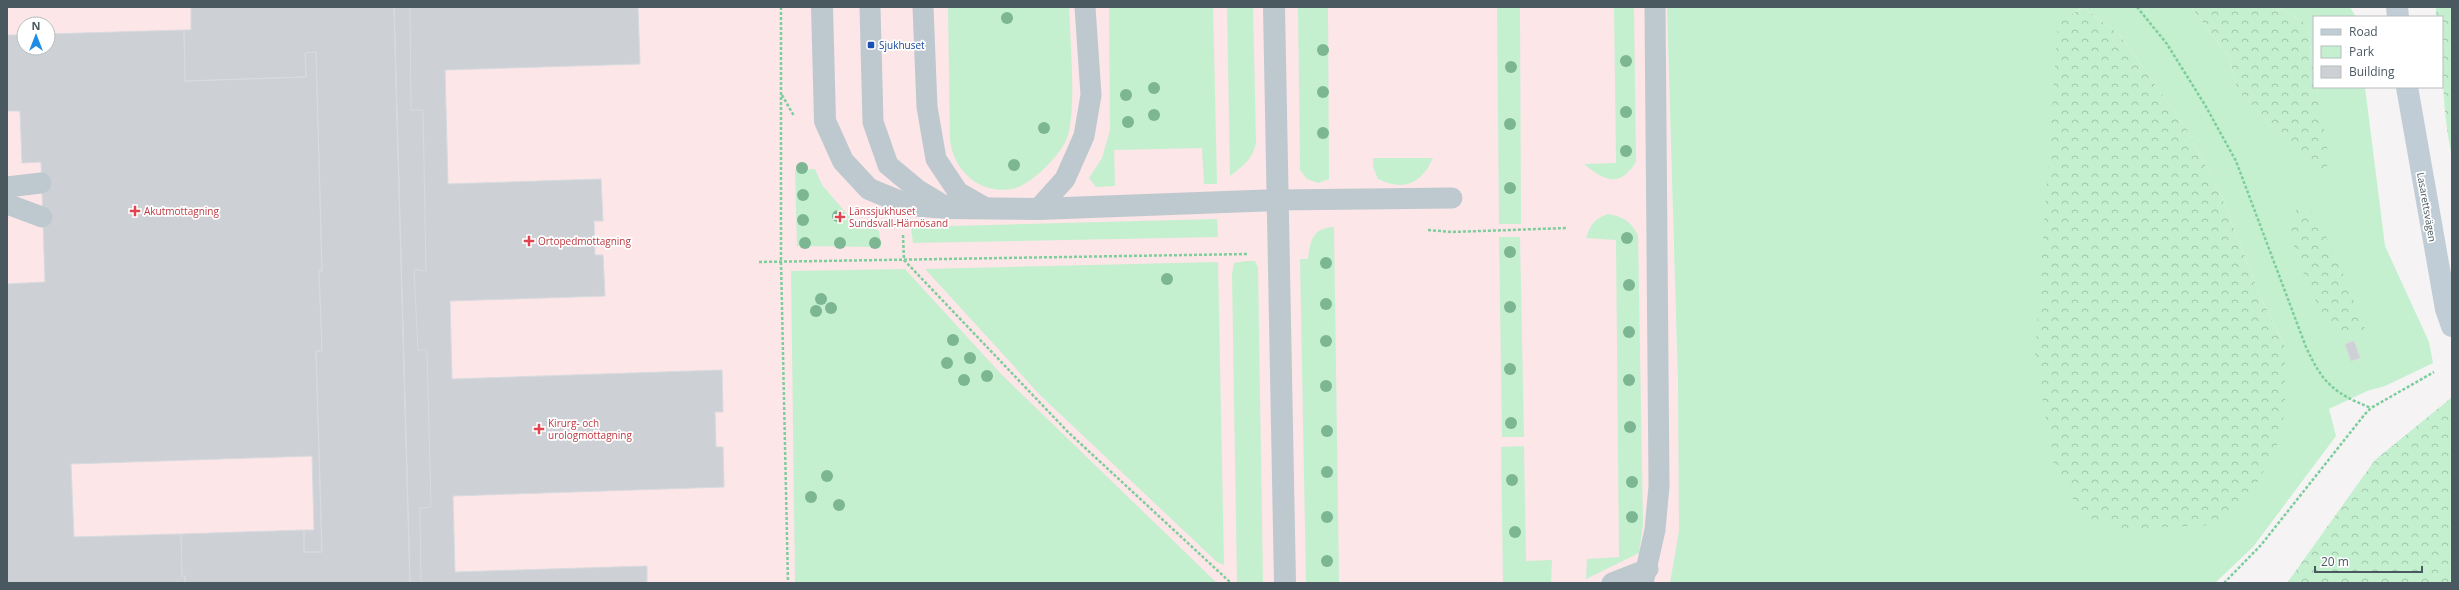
<svg xmlns="http://www.w3.org/2000/svg" width="2459" height="590" font-family="'Open Sans',sans-serif">
	<style>
		.medical { fill: #fce6e7; fill-rule: evenodd }
		.green { fill: #c4f0d0 }
		.forest { fill: url(#forest-crowns) }
		.building { fill: #cdd1d5; stroke: #d7dade }
		.lines { fill: none; stroke-linecap: round; stroke-linejoin: round }
		.path { stroke: #7cce9c; stroke-width: 2.5; stroke-dasharray: 3 2; stroke-linecap: butt }
		.lane { stroke: #bec9cf; stroke-width: 21 }
		.street { stroke: #bec9cf; stroke-width: 22 }
		.secondary { stroke: #c1cdd6; stroke-width: 22 }
		.tree { fill: #7cb692 }
		.transit-dot { fill: #1a4fb4; stroke: #fff; stroke-width: 1.5 }
		.health-dot { fill: #e0444e; stroke: #fff; stroke-width: 1.5 }
		.labels { text-anchor: middle; dominant-baseline: central; stroke-width: 3.5; stroke-linejoin: round; paint-order: stroke }
		.transit-label { font-size: 10px; fill: #164399; stroke: #fff; text-anchor: start }
		.street-label { font-size: 10px; fill: #4a5960; stroke: #fff }
		.health-label { font-size: 10px; fill: #be3a42; stroke: #fff; text-anchor: start }
	</style>
	<defs>
		<pattern id="forest-crowns" width="20" height="18" patternUnits="userSpaceOnUse"><rect width="20" height="18" fill="#c4f0d0"/><path d="M2 6a3 3 0 1 1 6 0M12 15a3 3 0 1 1 6 0" fill="none" stroke="#a1c5ac"/></pattern>
	</defs>
	<rect width="100%" height="100%" fill="#f5f3f3"/>
	<path class="medical" d="M7,7H1667L1683,583H7ZM24,24H48V48H24Z"/>
	<path class="green" d="M948,7H1069C1070,40 1077,109 1067,138C1061,155 1030,186 1012,189C979,194 955,172 950,141Z
		M1109,7H1213L1217,184H1204L1202,148L1114,150L1115,186L1096,187L1089,178L1102,158L1110,130Z
		M1227,7H1253L1256,143C1252,160 1243,166 1230,176Z
		M1298,7H1328L1329,179L1318,183L1307,179L1300,170Z
		M1497,7H1520L1521,224H1499Z
		M1614,7H1634L1636,162C1620,188 1604,181 1584,164L1616,163Z
		M1667,7H2082L2058,24L2285,398V347L2261,298L2221,195L2186,128L2120,35L2083,7H2191L2230,59L2237,90L2323,178L2321,118L2317,87H2365L2385,246L2429,342L2433,363L2385,386L2367,391L2329,409L2336,436L2253,547L2215,583H1670L1679,531L1678,387Z
		M2278,7H2350L2356,17H2314V70L2307,24Z
		M1373,158H1433C1422,183 1404,192 1378,179L1373,167Z
		M815,169L822,185L848,215L879,231L881,247L797,246L795,170Z
		M1608,214C1624,217 1630,221 1638,235L1643,524L1639,553L1586,579L1587,559L1619,557L1616,240L1586,238C1591,224 1594,219 1608,214Z
		M1217,219L1218,237L913,243L911,227Z
		M1334,227L1339,583H1306L1300,259H1308C1310,240 1313,228 1334,227Z
		M1499,237H1520L1524,437H1502Z
		M1246,261H1255L1258,268L1263,583H1237L1232,274L1234,263Z
		M1218,262L1224,565L1217,562L1041,396L925,269Z
		M905,269L1002,375L1217,583H795L791,271Z
		M1524,446L1526,561L1552,560L1551,583H1503L1501,447Z"/>
	<path class="forest" d="M2083,7L2120,35L2186,128L2221,195L2261,298L2285,347V398L2282,436L2252,493L2213,525L2122,529L2082,516L2053,462L2035,355L2058,23Z
		M2191,7H2278L2307,24L2314,70V87H2317L2329,159L2323,179L2237,90L2230,59Z
		M2436,7H2452V157C2442,111 2442,64 2442,17H2436Z
		M2305,203C2328,229 2351,295 2365,329L2350,336L2332,329L2310,291L2289,233L2288,217Z
		M2451,398L2452,583H2287L2375,460Z"/>
	<path class="building" d="M191,7H394L410,583H185V576H182L181,534L304,530V552H322L316,351H322L319,271H322L316,52L305,53L306,77L185,81L184,30H191Z
		M394,7H638L640,64L445,70L448,184L601,179L603,221H594L595,255H603L605,296L450,301L452,379L722,370L723,412H715L716,447H723L724,487L453,496L455,572L647,566V583H410Z
		M394,7H410L411,110H423L426,271L414,269L418,350H427L431,507L420,508L421,583H410Z
		M184,30L185,81L306,77L305,53L316,52L322,271H319L322,351H316L322,552H304V530H314L312,456L71,464L74,537L181,534L182,576H185V583H7V284L45,282L41,162L22,163L20,111H7V35H24V48H48V34Z
		M2354,341L2360,358L2351,361L2345,344Z"/>
	<g class="lines">
		<path class="path" d="M781,7V262L788,583
			M2137,7L2167,44L2205,105L2236,161L2306,347C2323,384 2334,393 2371,408
			M782,95L794,116
			M1428,230L1452,232L1567,228
			M903,235L904,260L1068,432L1231,583
			M759,262L1248,254
			M2224,583L2261,545L2365,414L2371,408L2434,372"/>
		<path class="lane" d="M870,7L873,122L888,165L918,190L948,208
			M923,7L927,107L936,159L958,192L986,208
			M7,187L41,183
			M1277,200L1452,198
			M7,204L42,217
			M1038,209L1065,179L1084,136L1091,95L1085,7
			M1612,583L1648,569
			M1643,583L1655,530L1659,486L1655,7"/>
		<path class="street" d="M822,7L825,121L843,161L869,189L908,205L948,208L1038,209L1277,200
			M1274,7L1285,583"/>
		<path class="secondary" d="M2397,7L2398,17
			M2407,87L2446,309L2452,326"/>
	</g>
	<g class="tree">
		<circle cx="1007" cy="18" r="6"/>
		<circle cx="1323" cy="50" r="6"/>
		<circle cx="1626" cy="61" r="6"/>
		<circle cx="1511" cy="67" r="6"/>
		<circle cx="1154" cy="88" r="6"/>
		<circle cx="1323" cy="92" r="6"/>
		<circle cx="1126" cy="95" r="6"/>
		<circle cx="1626" cy="112" r="6"/>
		<circle cx="1154" cy="115" r="6"/>
		<circle cx="1128" cy="122" r="6"/>
		<circle cx="1510" cy="124" r="6"/>
		<circle cx="1044" cy="128" r="6"/>
		<circle cx="1323" cy="133" r="6"/>
		<circle cx="1626" cy="151" r="6"/>
		<circle cx="1014" cy="165" r="6"/>
		<circle cx="802" cy="168" r="6"/>
		<circle cx="1510" cy="188" r="6"/>
		<circle cx="803" cy="195" r="6"/>
		<circle cx="838" cy="216" r="6"/>
		<circle cx="803" cy="220" r="6"/>
		<circle cx="1627" cy="238" r="6"/>
		<circle cx="805" cy="243" r="6"/>
		<circle cx="840" cy="243" r="6"/>
		<circle cx="875" cy="243" r="6"/>
		<circle cx="1510" cy="252" r="6"/>
		<circle cx="1326" cy="263" r="6"/>
		<circle cx="1167" cy="279" r="6"/>
		<circle cx="1629" cy="285" r="6"/>
		<circle cx="821" cy="299" r="6"/>
		<circle cx="1326" cy="304" r="6"/>
		<circle cx="1510" cy="307" r="6"/>
		<circle cx="831" cy="308" r="6"/>
		<circle cx="816" cy="311" r="6"/>
		<circle cx="1629" cy="332" r="6"/>
		<circle cx="953" cy="340" r="6"/>
		<circle cx="1326" cy="341" r="6"/>
		<circle cx="970" cy="358" r="6"/>
		<circle cx="947" cy="363" r="6"/>
		<circle cx="1510" cy="369" r="6"/>
		<circle cx="987" cy="376" r="6"/>
		<circle cx="964" cy="380" r="6"/>
		<circle cx="1629" cy="380" r="6"/>
		<circle cx="1326" cy="386" r="6"/>
		<circle cx="1511" cy="423" r="6"/>
		<circle cx="1630" cy="427" r="6"/>
		<circle cx="1327" cy="431" r="6"/>
		<circle cx="1327" cy="472" r="6"/>
		<circle cx="827" cy="476" r="6"/>
		<circle cx="1512" cy="480" r="6"/>
		<circle cx="1632" cy="482" r="6"/>
		<circle cx="811" cy="497" r="6"/>
		<circle cx="839" cy="505" r="6"/>
		<circle cx="1327" cy="517" r="6"/>
		<circle cx="1632" cy="517" r="6"/>
		<circle cx="1515" cy="532" r="6"/>
		<circle cx="1327" cy="561" r="6"/>
	</g>
	<rect class="transit-dot" x="867" y="41" width="8" height="8" rx="2"/>
	<g class="health-dot">
		<path d="M133 205h4v4h4v4h-4v4h-4v-4h-4v-4h4z"/>
		<path d="M838 211h4v4h4v4h-4v4h-4v-4h-4v-4h4z"/>
		<path d="M527 235h4v4h4v4h-4v4h-4v-4h-4v-4h4z"/>
		<path d="M537 423h4v4h4v4h-4v4h-4v-4h-4v-4h4z"/>
	</g>
	<g class="labels">
		<g class="transit-label">
			<text x="879" y="45">Sjukhuset</text>
		</g>
		<g class="street-label">
			<text transform="translate(2427 207) rotate(80)">Lasarettsvägen</text>
		</g>
		<g class="health-label">
			<text x="144" y="211">Akutmottagning</text>
			<text x="849" y="211">Länssjukhuset<tspan x="849" dy="12">Sundsvall-Härnösand</tspan></text>
			<text x="538" y="241">Ortopedmottagning</text>
			<text x="548" y="423">Kirurg- och<tspan x="548" dy="12">urologmottagning</tspan></text>
		</g>
	</g>
	<rect width="2459" height="590" fill="none" stroke="#4a5960" stroke-width="16"/>
	<rect x="2313" y="16" width="130" height="72" fill="#ffffff" stroke="#b7bdbf"/>
	<rect x="2321" y="29" width="20" height="6" fill="#c1cdd6" stroke="#b7bdbf"/>
	<text x="2349" y="36" font-size="12" fill="#4a5960">Road</text>
	<rect x="2321" y="46" width="20" height="12" fill="#c4f0d0" stroke="#b7bdbf"/>
	<text x="2349" y="56" font-size="12" fill="#4a5960">Park</text>
	<rect x="2321" y="66" width="20" height="12" fill="#cdd1d5" stroke="#b7bdbf"/>
	<text x="2349" y="76" font-size="12" fill="#4a5960">Building</text>
	<g transform="translate(36 36)"><circle r="19" fill="#ffffff" stroke="#b7bdbf"/>
	<path d="M0-3L7 15L0 10L-7 15Z" fill="#1e8be4"/>
	<text y="-6" font-size="11" font-weight="bold" text-anchor="middle" fill="#4a5960">N</text>
	</g>
	<path d="M2315 566v6h107v-6" fill="none" stroke="#4a5960" stroke-width="2"/>
	<text x="2321" y="566" font-size="12" fill="#4a5960" stroke="#ffffff" stroke-width="3" paint-order="stroke">20 m</text>
</svg>
